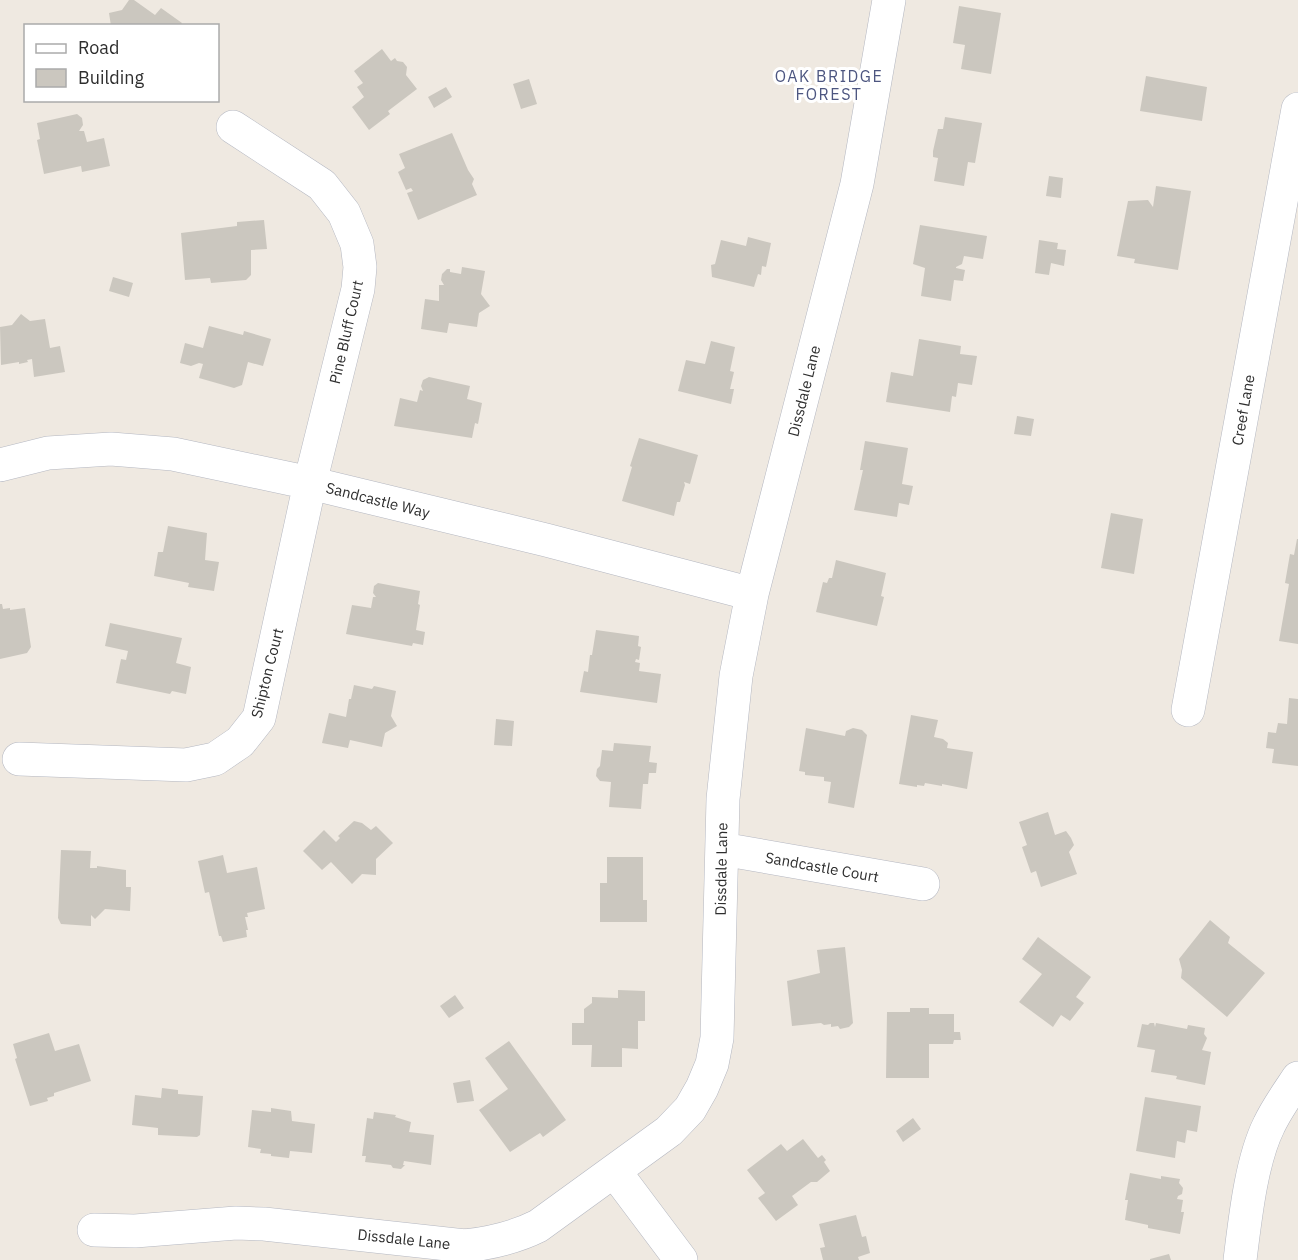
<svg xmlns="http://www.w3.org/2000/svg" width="1298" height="1260" font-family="'IBM Plex Sans',sans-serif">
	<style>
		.building { fill: #cbc7bf }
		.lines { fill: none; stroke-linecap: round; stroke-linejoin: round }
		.minor-casing { stroke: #b4b7c1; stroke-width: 34 }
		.minor { stroke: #fff; stroke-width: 33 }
		.labels { text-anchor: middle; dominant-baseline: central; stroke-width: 6; stroke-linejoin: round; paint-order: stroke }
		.street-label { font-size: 15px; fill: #2e2e2e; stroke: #fff }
		.neighbourhood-label { font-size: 16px; letter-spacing: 1.5px; fill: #4d5680; stroke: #fff }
	</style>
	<rect width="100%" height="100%" fill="#efe9e1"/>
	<path class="building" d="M129,0H134L155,15L161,8L182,23L180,26H111L109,13L122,10Z
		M959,6L1001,13L991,74L961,69L965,45L953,43Z
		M382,49L391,61L395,58L397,61L403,62L407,67L406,75L417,89L388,111L390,114L369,130L352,107L364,97L357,87L363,83L354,71Z
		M1146,76L1207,87L1202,121L1140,111Z
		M529,79L537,104L521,109L513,84Z
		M446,87L452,97L434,108L428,97Z
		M77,114L82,118L83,125L79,131H84L87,142L104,138L110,166L82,172L81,166L44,174L37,140L40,139L37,123Z
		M945,117L982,123L975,163L968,162L964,186L934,181L938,158L933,157V151L938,129H943Z
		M452,133L468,170L474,179L472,184L477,195L418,220L407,193L413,191L411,188L406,190L398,172L405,168L399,154Z
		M1049,176L1063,178L1061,198L1046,196Z
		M1156,186L1191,191L1178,270L1134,263L1135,259L1117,256L1128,201L1148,200L1153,207Z
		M264,220L267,249L251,250V275L246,280L211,283L210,278L185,280L181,233L237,226V222Z
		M920,225L987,236L983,259L964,256L962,264L956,267V268L965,270L963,281L954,280L951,301L921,296L925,268L913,264Z
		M748,237L771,243L766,267L762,266L761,275L758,274L754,287L712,277L711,265L715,264L721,240L746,246Z
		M1039,240L1058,243L1057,249L1066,250L1064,266L1051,263L1049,275L1035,273Z
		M462,267L485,271L481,294L490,306L479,313L477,327L449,323L447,333L421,329L425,299L439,301V285H444L441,280L442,274L447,269H450V272L461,274Z
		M113,277L133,283L129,297L109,291Z
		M21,314L30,321L45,319L50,348L60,346L65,372L34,377L32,359L27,360L28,362L19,364V362L1,365L0,327L12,325Z
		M209,326L243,335L244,331L271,339L263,366L248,362L242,385L234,388L199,378L203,364L199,363L191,366L180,363L185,343L203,348Z
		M919,339L961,346L960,354L977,356L972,385L958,383L956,397L952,396L950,412L886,402L891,372L913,376Z
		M711,341L735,347L730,371L734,372L730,389H734L731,404L678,391L686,360L705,364Z
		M429,377L470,386L467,399L482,403L478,424L475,423L472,438L394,426L400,398L417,402L420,390L423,391L421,386L423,380Z
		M1017,416L1034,419L1031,436L1014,434Z
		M639,438L698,455L690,484L684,482L685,485L680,502H677L674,516L622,501L632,467L630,466Z
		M865,441L908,448L902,484L913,486L909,505L899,503L897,517L854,510L863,470H860Z
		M1111,513L1143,519L1134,574L1101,568Z
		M168,526L207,533L205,560L219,562L214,591L188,587L189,583L154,576L158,552H163Z
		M1297,539H1298V644L1279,641L1289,584L1285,583L1290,554L1294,555Z
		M836,560L886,573L881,596L884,597L877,626L816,612L823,582L827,583L829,578H832Z
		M378,583L420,591L418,604L420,605L416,630L425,632L423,645L413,643L412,646L346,634L352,605L371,608L373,597H376L373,593L374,586Z
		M0,604H2L3,609L10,608V610L25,608L31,647L27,653L0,659Z
		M110,623L182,638L176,663L191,667L186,694L172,691L170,694L116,683L121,659L126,660L128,651L105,646Z
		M596,630L639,636L638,646L641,647L639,660L636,659L635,662L640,663L639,671L661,674L657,703L580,692L584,671L588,672L590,655H592Z
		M354,685L372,689L374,686L396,691L391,716L397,726L385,733L382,747L350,740L348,748L322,743L329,713L346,717L349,699H351Z
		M1289,698L1298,699V766L1272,763L1274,749L1266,748L1268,732L1276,733L1278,723L1287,724Z
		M911,715L938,720L934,737L943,739L948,743L947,748L973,752L967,789L942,784V786L925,783L924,786L917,785V787L899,784Z
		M496,719L514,721L512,746L494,745Z
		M806,728L845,736L846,731L853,728L862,730L867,735L854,808L828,803L831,782L824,781V777L805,775V772L799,771Z
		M614,743L651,746L649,762L657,763L656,773H649L648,784H643L641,809L609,807L611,782L600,781L596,776L597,769L600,766L602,750L613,751Z
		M1048,812L1055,835L1066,831L1071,838L1074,845L1069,852L1077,874L1041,887L1036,871L1031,873L1022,847L1027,845L1019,822Z
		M354,821L362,823L371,830L376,826L393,843L376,859V875L362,874L352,884L331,862L322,870L303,851L324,830L336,842L340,838L338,836Z
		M61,850L91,851L90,868H97V866L126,870V887H131L130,911L105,909L95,919L91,915V926L61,924L58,918Z
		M223,855L227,873L257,867L265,909L247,913L248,917H245L248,930H246L247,937L223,942L221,936H219L209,892L205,893L198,861Z
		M607,857H643V900H647V922H600V883H607Z
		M1210,920L1230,937L1228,943L1265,973L1227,1017L1181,978L1182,970L1179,959Z
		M1038,937L1091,977L1076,997L1084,1003L1070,1021L1061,1015L1053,1027L1019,1002L1042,974L1022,959Z
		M845,947L853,1023L849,1027L840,1029L838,1026L831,1027V1024L824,1025L821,1023L792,1026L787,981L820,973L817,950Z
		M618,990L645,991V1021H638V1049L622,1048V1067H591L592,1045H572V1023H584V1009L592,1003V997L618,998Z
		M455,995L464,1008L449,1018L440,1006Z
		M910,1008H929V1014H954V1032H960L961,1040H954L953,1044H929V1078H886L887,1012H910Z
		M1150,1023H1154L1155,1027L1156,1023L1187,1029L1188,1025L1205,1028L1204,1034L1207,1038L1202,1050L1211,1052L1205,1085L1176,1079L1177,1076L1151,1072L1155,1050L1137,1047L1142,1024L1148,1025Z
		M49,1033L55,1051L79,1044L91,1081L54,1093V1096L47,1098L48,1101L30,1106L15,1059L17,1058L13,1044Z
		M509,1041L566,1120L543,1137L540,1133L510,1152L479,1110L508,1089L485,1058Z
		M470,1080L474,1101L457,1103L453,1083Z
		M162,1088L178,1090V1094L203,1096L200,1135L197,1137L158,1135V1128L132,1125L135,1095L161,1098Z
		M1145,1097L1201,1106L1197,1132L1187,1130L1185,1143L1177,1141L1175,1158L1136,1151Z
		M271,1108L291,1111L292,1121L315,1124L312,1153L290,1151L289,1158L271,1156V1154L260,1153L261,1149L248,1147L252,1110L271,1112Z
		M374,1112L396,1115L395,1117L411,1122L409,1132L434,1135L431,1165L404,1161L403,1165H405L401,1169L393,1168L391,1165L365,1162L366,1156H362L367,1118L373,1119Z
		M913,1118L921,1129L903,1142L896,1131Z
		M803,1139L818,1158L822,1155L826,1160L824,1162L830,1171L817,1182H811L792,1196L798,1205L776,1221L758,1198L765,1193L747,1170L781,1144L787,1151Z
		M1130,1173L1161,1179V1176L1180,1179L1179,1183L1183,1188L1182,1194L1178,1196L1177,1199L1183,1200L1181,1212H1184L1180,1234L1148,1228V1225L1125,1220L1128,1200H1125Z
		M856,1215L862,1237L866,1236L870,1253L858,1257L859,1260H823L820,1248L825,1247L819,1224Z
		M1169,1254L1171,1260H1150V1259Z"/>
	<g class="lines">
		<defs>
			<path id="minor" d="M0,465L48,453L111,449L173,454L310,483L546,540L752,594
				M1188,710L1298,109
				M19,759L186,765L215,759L240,742L259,718L310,483L358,289L360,267L357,244L344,213L322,185L233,127
				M722,849L923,884
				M615,1172L681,1260
				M94,1230L135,1231L236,1223L264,1224L465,1246C491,1243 514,1238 538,1226L669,1131L690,1109L702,1088L712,1064L717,1038L723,799L736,676L752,594L857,184L889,0
				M1240,1260C1245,1220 1251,1161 1269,1125C1277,1108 1288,1093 1298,1078"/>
		</defs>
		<use href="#minor" class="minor-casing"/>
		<use href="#minor" class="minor"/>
	</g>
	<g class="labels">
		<g class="street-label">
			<text transform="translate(346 332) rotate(-77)">Pine Bluff Court</text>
			<text transform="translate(804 391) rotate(-76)">Dissdale Lane</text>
			<text transform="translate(1243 410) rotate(-80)">Creef Lane</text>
			<text transform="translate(378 500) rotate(14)">Sandcastle Way</text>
			<text transform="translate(267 673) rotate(-76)">Shipton Court</text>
			<text transform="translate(822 867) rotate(10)">Sandcastle Court</text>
			<text transform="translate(721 869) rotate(-89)">Dissdale Lane</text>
			<text transform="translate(404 1239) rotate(6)">Dissdale Lane</text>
		</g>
		<g class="neighbourhood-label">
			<text x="829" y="76">OAK BRIDGE<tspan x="829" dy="18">FOREST</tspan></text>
		</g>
	</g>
	<rect x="24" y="24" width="195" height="78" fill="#ffffff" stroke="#ababab" stroke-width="1.5"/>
	<rect x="36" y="44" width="30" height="9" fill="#ffffff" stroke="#ababab" stroke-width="1.5"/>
	<text x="78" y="54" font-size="18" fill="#2e2e2e">Road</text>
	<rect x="36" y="69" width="30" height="18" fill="#cbc7bf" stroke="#ababab" stroke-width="1.5"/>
	<text x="78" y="84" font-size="18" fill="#2e2e2e">Building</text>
</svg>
